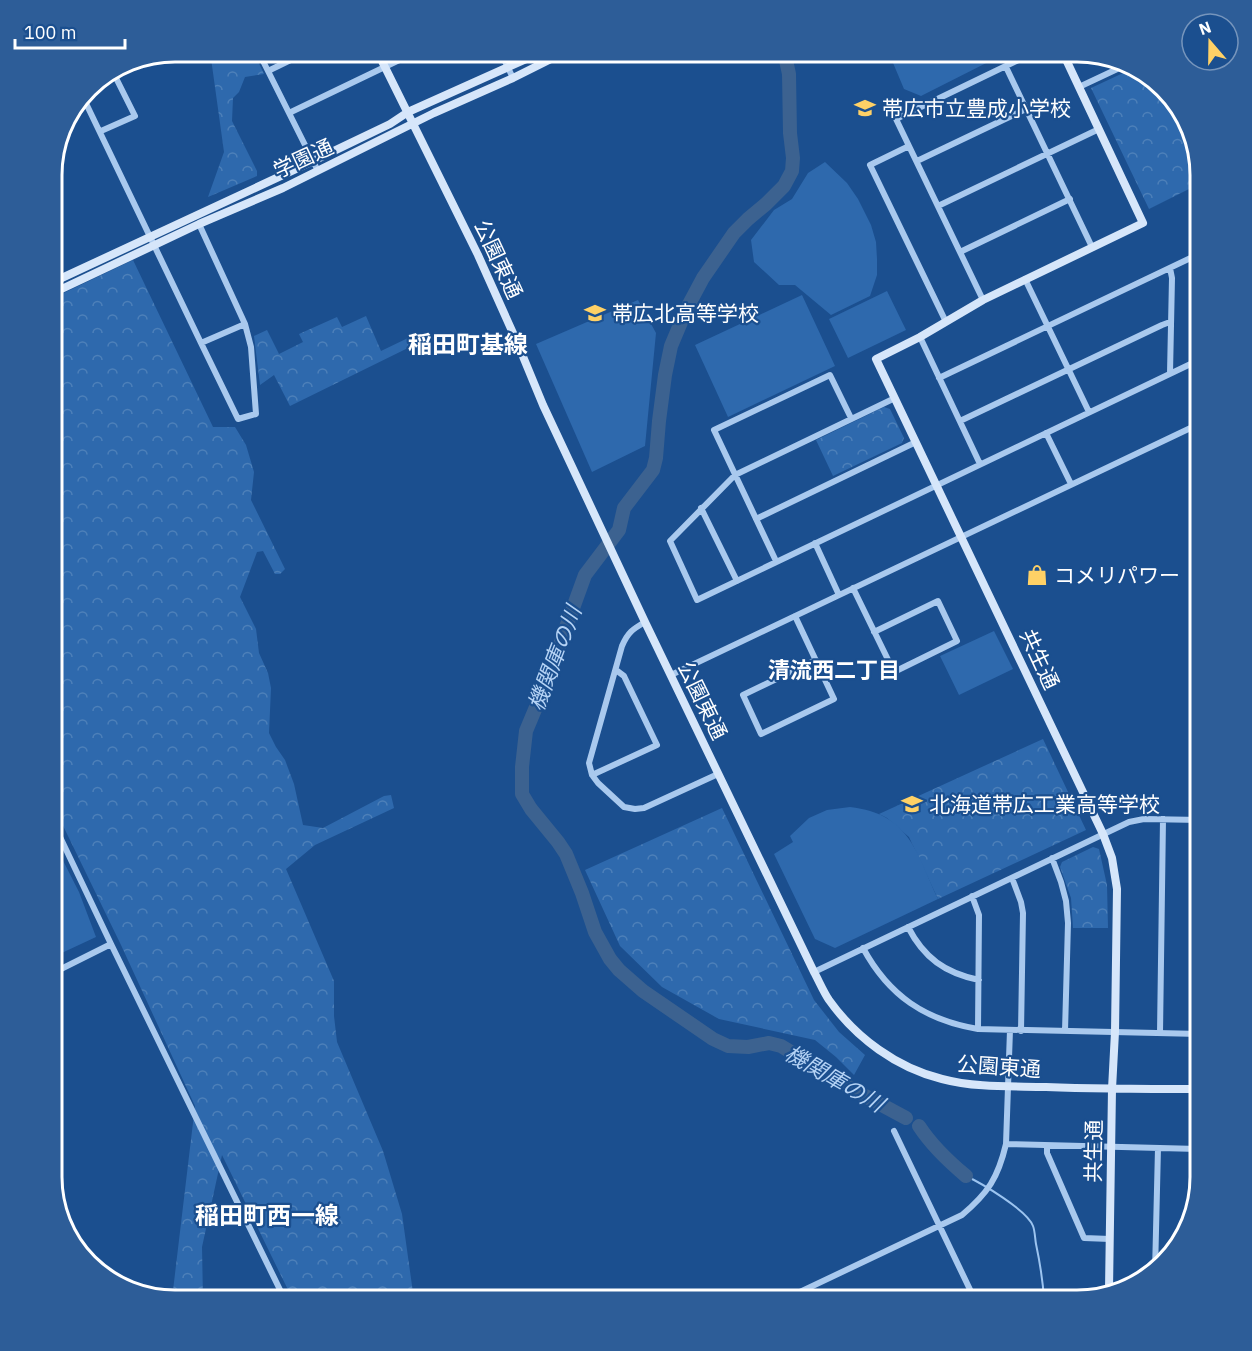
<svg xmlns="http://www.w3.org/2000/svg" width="1252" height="1351" font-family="'IBM Plex Sans','Noto Sans JP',sans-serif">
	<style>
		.forest { fill: url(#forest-crowns) }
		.garden { fill: #2e69ad }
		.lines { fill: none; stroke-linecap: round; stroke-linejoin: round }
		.stream { stroke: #9cc4f0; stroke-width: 2 }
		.river { stroke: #3c6290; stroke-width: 14 }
		.street { stroke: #a9c9ee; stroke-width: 6 }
		.secondary { stroke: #d6e6fa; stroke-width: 8 }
		.labels { text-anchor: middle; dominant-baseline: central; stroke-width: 4.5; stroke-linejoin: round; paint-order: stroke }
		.poi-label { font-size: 21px; fill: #fff; stroke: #1b4f8f; text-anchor: start }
		.street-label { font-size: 21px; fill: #fff; stroke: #1b4f8f }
		.water-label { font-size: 22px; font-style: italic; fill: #b5d3f5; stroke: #1b4f8f }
		.neighbourhood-label { font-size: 22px; font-weight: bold; fill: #fff; stroke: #1b4f8f }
		.quarter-label { font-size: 24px; font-weight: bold; fill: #fff; stroke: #1b4f8f }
		.rim { fill: none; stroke: #fff; stroke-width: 3 }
	</style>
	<defs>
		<pattern id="forest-crowns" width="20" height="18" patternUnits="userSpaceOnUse" patternTransform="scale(1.5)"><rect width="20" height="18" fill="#2e69ad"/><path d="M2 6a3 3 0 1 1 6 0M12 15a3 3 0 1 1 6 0" fill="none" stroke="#4d80b9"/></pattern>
	</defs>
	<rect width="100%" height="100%" fill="#1b4f8f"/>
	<path class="forest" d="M210,51H253L264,74L245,77L239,92L233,98L232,121L257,171V176L208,197L224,152Z
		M1136,67L1175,99L1201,174V183L1149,209L1091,88Z
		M133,260L213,427H235L246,445L254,472L251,500L285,569L280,574H275L263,551L257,552L240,597L256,629L259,653L268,673L271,688L269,733L276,747L285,760L294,784L303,825L323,828L384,796L391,795L394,808L315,845L286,869L334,981V1016L337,1042L383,1151L402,1214L414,1300H293L222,1155L202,1247L203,1300L172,1299L195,1106L121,945L51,801V299Z
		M366,316L381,351L408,338L412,346L290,406L274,375L260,385L254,336L267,330L279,354L303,342L299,334L337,317L342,327Z
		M884,407L890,409L904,438L902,443L833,476L816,440Z
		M1043,739L1086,830L938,899L909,837L887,818L879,814Z
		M722,808L814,1000L839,1032L865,1055L854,1075L836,1057L815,1040L719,1019L662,987L620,946L585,870Z
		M1093,847L1099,849L1107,885L1108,928H1073L1071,898L1060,867L1062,862Z"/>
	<path class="garden" d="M888,51H1010L921,96L904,89Z
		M825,162L847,183L858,199L871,225L876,242L877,259V275L870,296L831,315L795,285H779L754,262L751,240L774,210L792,199L808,173Z
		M887,291L906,330L848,358L829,319Z
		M802,295L835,366L728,417L695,345Z
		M638,300L656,333L645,446L592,472L536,344Z
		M994,631L1013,669L959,695L940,656Z
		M850,807C910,814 916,852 938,899L835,948L815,939L774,854L793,842L790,836L809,818L827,810Z
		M51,837L79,892L96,937L51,958Z"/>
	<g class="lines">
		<path class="stream" d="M966,1176C981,1183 1027,1210 1033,1226C1035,1231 1035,1239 1036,1244C1040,1263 1043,1281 1044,1300"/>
		<path class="river" d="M784,51L789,74L790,133L793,158L792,171L784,186L766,204L748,219L734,233L703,278L687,308L671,346L665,375L659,421L656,458L653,470L624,508L619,530L585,575L544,688L526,731L522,767V794L531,809L558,842L566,854L582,893L595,932L610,959L619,970L643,991L713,1039L728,1046L748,1047L769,1043L781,1046L854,1090L906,1118
			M919,1126C932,1146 948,1161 966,1176"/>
		<path class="street" d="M258,51L318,171
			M500,51L513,78
			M1006,67L1092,247
			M268,71L309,51
			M1079,87L1130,63
			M82,95L201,343L238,419L256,414L251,347L245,324L199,224
			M289,113L418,51
			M101,131L135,116L112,70
			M909,146L870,165L946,322
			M917,161L1026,109
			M938,206L1099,129
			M960,252L1070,199
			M1025,279L1089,412
			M983,300L896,119L1037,51
			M920,337L980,464
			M201,343L245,324
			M1170,373L1172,278L1170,268
			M939,378L1201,253
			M895,398L735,475L670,541L697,600L1201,359
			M960,421L1162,325L1170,322
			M1046,433L1071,484
			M701,508L737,581
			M756,519L916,442
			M815,543L839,595
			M776,561L714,430L830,375L851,418
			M853,588L894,672L957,641L938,601L874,632
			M795,616L834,699L761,734L743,695L816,660
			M645,622C633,629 628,632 622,646L589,763L592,775L598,783L624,807L635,809L644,808L718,774
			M671,675L1201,423
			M592,775L657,745L624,676L616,670
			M51,818L111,944L285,1300
			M1052,858L1061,882L1066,901L1068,923L1065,1031
			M1012,878L1021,902L1023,913L1021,1031
			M972,896L979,915L978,1029
			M908,927C924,958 945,973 979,980
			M863,948C889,996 925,1020 978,1029L1200,1034L1201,975
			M814,972L1129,822L1144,819L1201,820
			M51,974L111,944
			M1160,1033L1163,819
			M894,1131L975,1300
			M1006,1144L1198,1149L1197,1193
			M1047,1146V1153L1084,1238L1110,1239
			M1155,1272L1158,1148
			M783,1300L962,1215C988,1193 998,1178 1006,1144L1010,1030"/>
		<path class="secondary" d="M377,51L478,255L517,342L543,405L645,622L814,972C819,981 823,991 829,1000C856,1038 897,1068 942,1079C976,1088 1012,1086 1046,1087C1098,1089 1149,1089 1201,1089
			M1062,51L1143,223L983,300L920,337L876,359L1103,834L1112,858L1117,889L1115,1032L1112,1089L1109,1289
			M51,283L313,161L390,124L408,112L544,51
			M51,294L199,224L283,188L434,113L513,78L567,51"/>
	</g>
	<defs>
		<symbol id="school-bare" viewBox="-9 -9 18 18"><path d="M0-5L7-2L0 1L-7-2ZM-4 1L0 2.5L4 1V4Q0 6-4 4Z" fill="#ffd166" stroke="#1b4f8f" stroke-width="2.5" paint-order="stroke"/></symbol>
		<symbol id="shop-bare" viewBox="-9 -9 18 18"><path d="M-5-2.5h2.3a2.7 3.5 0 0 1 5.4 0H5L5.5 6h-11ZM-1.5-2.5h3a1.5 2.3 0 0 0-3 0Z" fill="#ffd166" stroke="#1b4f8f" stroke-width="2.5" paint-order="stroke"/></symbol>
	</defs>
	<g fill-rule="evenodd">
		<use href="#school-bare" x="850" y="93" width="30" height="30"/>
		<use href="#school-bare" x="580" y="298" width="30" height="30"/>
		<use href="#shop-bare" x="1022" y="560" width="30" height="30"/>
		<use href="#school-bare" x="897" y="789" width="30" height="30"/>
	</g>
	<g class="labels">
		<g class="poi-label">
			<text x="882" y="108">帯広市立豊成小学校</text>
			<text x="612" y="313">帯広北高等学校</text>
			<text x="1054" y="575">コメリパワー</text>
			<text x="929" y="804">北海道帯広工業高等学校</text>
		</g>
		<g class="street-label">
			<text transform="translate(303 158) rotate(-25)">学園通</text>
			<text transform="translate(499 259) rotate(65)">公園東通</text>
			<text transform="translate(1040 659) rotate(65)">共生通</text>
			<text transform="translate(703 700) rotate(64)">公園東通</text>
			<text transform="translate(999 1066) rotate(4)">公園東通</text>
			<text transform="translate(1093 1151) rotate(-89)">共生通</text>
		</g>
		<g class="water-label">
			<text transform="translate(554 658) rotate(-69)">機関庫の川</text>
			<text transform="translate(835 1078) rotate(30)">機関庫の川</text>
		</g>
		<g class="neighbourhood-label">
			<text x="834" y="669">清流西二丁目</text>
		</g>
		<g class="quarter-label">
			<text x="468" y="344">稲田町基線</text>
			<text x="267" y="1215">稲田町西一線</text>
		</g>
	</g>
	<path d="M0 0H1252V1351H0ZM175 62H1077A113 113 0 0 1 1190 175V1177A113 113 0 0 1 1077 1290H175A113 113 0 0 1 62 1177V175A113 113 0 0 1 175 62Z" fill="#2d5d98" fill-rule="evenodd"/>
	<path class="rim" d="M175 62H1077A113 113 0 0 1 1190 175V1177A113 113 0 0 1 1077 1290H175A113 113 0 0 1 62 1177V175A113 113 0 0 1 175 62Z"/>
	<g transform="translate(1210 42) rotate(340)"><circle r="28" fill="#1b4f8f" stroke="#7695bc" stroke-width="1.5"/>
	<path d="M0-4.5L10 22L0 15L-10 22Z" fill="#ffd166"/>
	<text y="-9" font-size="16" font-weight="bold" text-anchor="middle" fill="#ffffff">N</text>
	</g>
	<path d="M15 39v9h110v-9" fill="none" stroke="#ffffff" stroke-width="3"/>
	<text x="24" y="39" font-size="18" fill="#ffffff" stroke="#1b4f8f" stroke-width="4.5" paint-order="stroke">100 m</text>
</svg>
